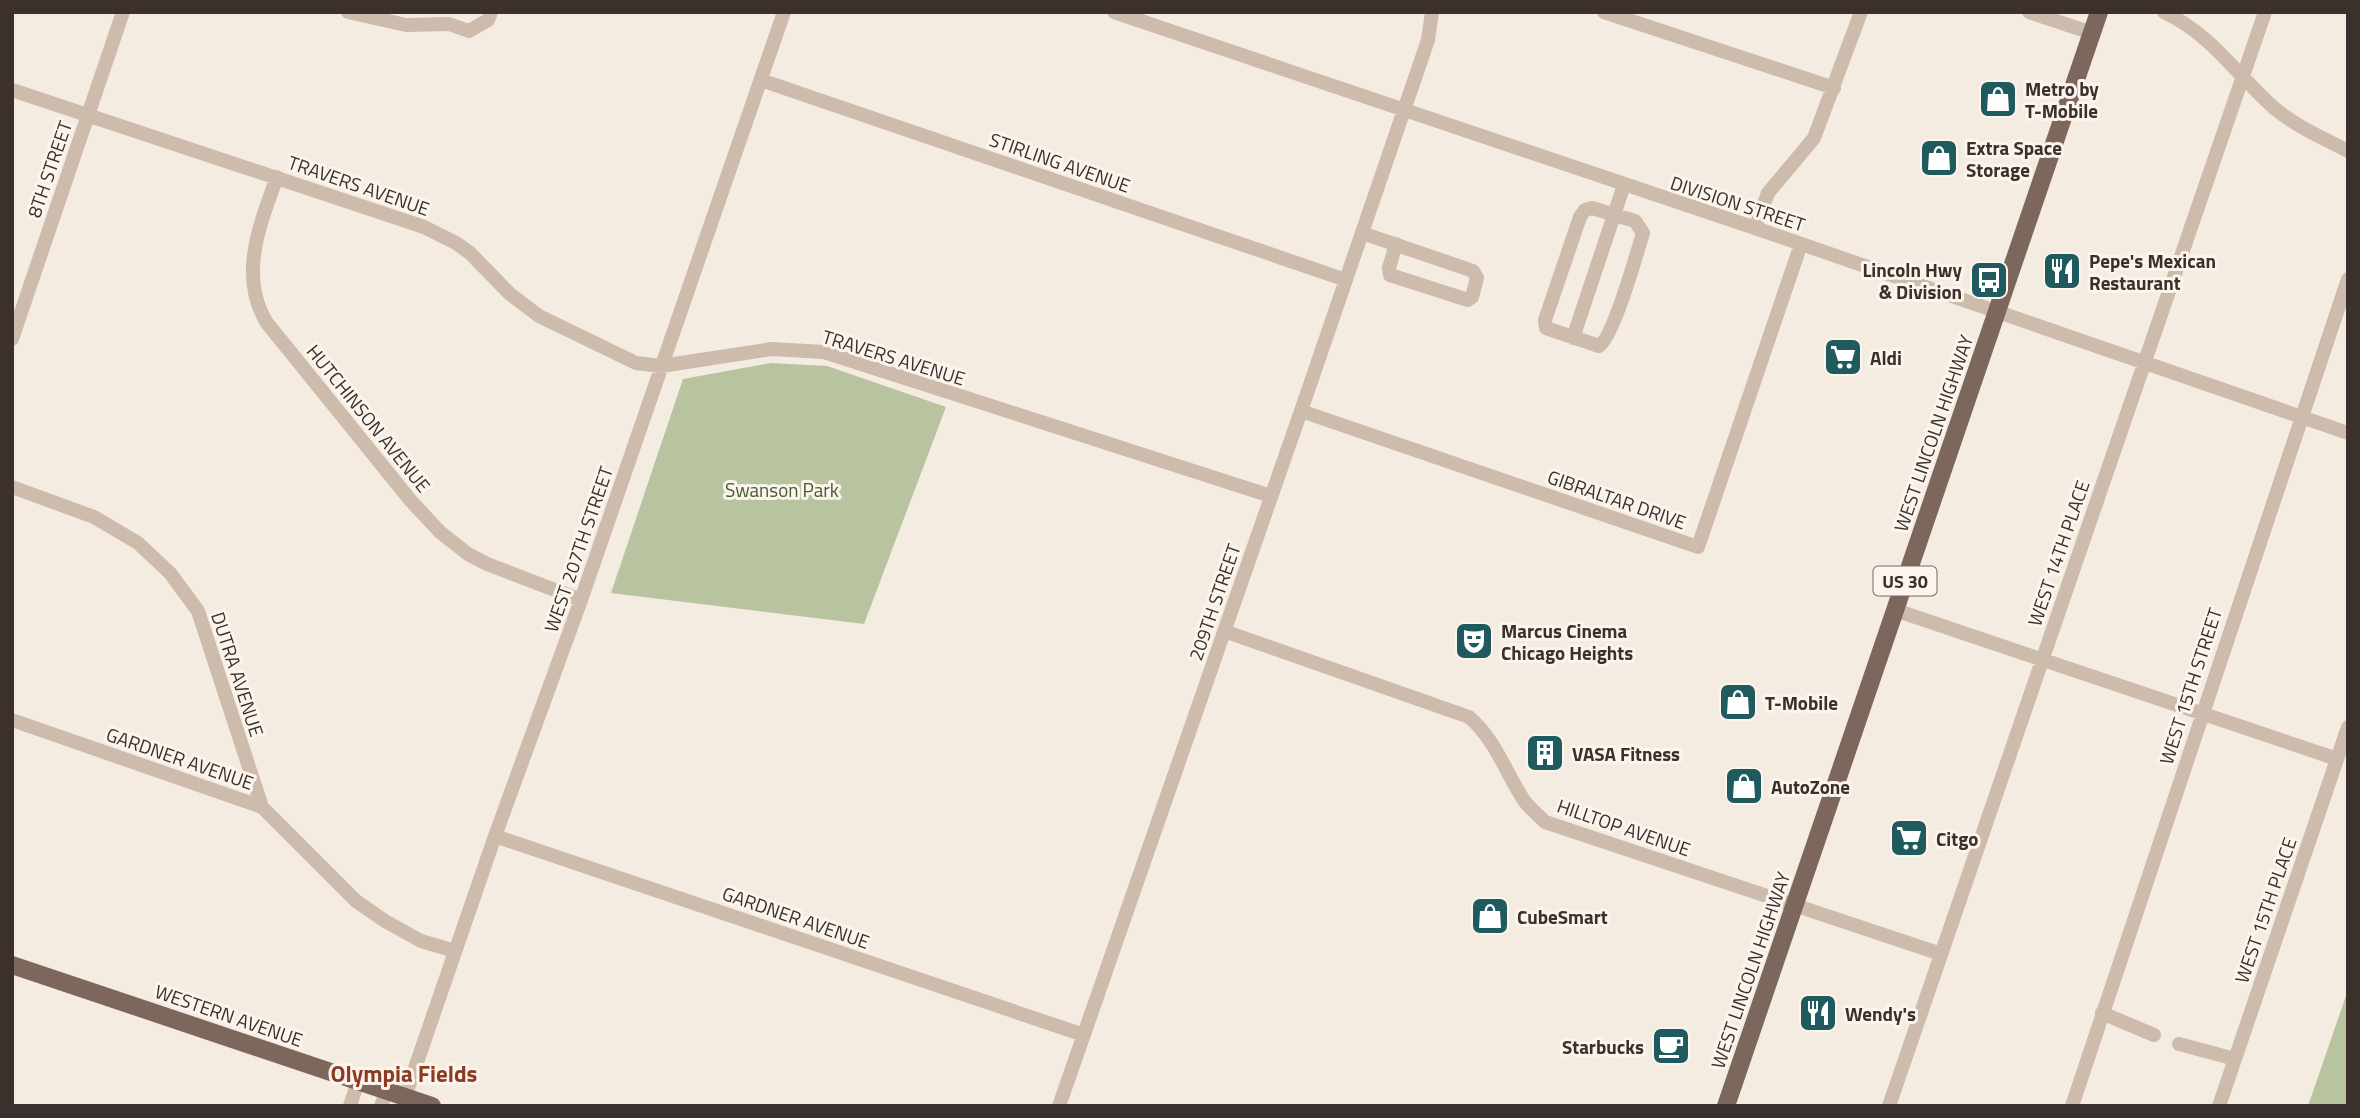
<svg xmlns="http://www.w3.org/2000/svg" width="2360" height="1118" font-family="'Titillium Web',sans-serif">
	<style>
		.green { fill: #b8c4a0 }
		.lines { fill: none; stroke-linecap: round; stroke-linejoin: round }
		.minor { stroke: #cdbbac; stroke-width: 14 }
		.major { stroke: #7d675c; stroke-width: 18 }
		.labels { text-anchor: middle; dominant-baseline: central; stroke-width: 6; stroke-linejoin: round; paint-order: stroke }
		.shield { fill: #fbf5ee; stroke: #756b66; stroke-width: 2 }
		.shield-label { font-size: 18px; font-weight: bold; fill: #3b302b }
		.poi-label { font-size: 19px; font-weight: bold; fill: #3b302b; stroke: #fbf5ee; text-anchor: start }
		.street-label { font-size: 19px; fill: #3b302b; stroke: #fbf5ee }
		.park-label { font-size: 19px; fill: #4a5a2e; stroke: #fbf5ee }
		.quarter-label { font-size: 23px; font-weight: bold; fill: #8c3b22; stroke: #fbf5ee }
	</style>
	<rect width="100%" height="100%" fill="#f4ebe1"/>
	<path class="green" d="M771,363L827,366L946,407L864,624L611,593L683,379Z
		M2348,990V1106H2308Z"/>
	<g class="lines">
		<path class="minor" d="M348,12L406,25L449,24L469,31L488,20L491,12
			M1114,12L1755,228L2348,433
			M1604,12L1834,88
			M2029,12L2092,33
			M2164,12C2212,35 2235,73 2273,107C2295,126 2323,138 2348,151
			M761,80L1346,280
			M12,90L424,227L456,243L470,253L510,294L539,316L636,363L661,366L772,349L824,352L1271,496
			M277,177C260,224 238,276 267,323L411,501L440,532L468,554L487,564L581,600
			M1592,208L1635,221L1643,233C1637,253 1613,338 1599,346L1546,328L1545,320L1580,217L1585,210Z
			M1755,228L1768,193L1814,138L1861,12
			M1362,233L1473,271L1477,278L1472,297L1468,300L1390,275L1389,268L1396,244
			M1573,338L1624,185
			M12,339L123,12
			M1301,411L1698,547L1801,244
			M12,487L94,517L138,543L170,573L198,611L262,807
			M1895,610L2337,759
			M1224,631L1469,717C1496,740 1506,774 1525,802C1531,809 1539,816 1545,822L1941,954
			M12,720L262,807L356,901L385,921L421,941L455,951
			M495,836L1084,1035
			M2102,1013L2154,1035
			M2179,1044L2235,1059
			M405,1097L495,836L581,600L784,12
			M350,1106L358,1081
			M381,1106L387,1091
			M1059,1106L1301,411L1428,40L1432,12
			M1889,1106L2265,12
			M2072,1106L2348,279
			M2219,1106L2348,727"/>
		<path class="major" d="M12,965L432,1106
			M1726,1106L2099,12"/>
	</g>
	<defs>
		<symbol id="shop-square" viewBox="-11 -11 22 22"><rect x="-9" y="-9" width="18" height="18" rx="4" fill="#1f5a5e" stroke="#fbf5ee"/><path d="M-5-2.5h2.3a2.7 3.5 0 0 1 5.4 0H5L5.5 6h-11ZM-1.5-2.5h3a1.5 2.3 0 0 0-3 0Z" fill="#fff"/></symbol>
		<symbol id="restaurant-square" viewBox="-11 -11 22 22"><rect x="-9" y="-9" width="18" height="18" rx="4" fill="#1f5a5e" stroke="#fbf5ee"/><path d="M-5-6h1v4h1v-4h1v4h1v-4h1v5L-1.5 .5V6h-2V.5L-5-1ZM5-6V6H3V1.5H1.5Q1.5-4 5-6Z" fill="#fff"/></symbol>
		<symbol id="bus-square" viewBox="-11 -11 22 22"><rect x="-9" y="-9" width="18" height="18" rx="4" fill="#1f5a5e" stroke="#fbf5ee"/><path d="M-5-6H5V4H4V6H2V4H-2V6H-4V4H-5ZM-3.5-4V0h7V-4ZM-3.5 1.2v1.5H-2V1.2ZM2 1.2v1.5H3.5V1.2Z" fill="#fff"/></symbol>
		<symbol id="supermarket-square" viewBox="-11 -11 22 22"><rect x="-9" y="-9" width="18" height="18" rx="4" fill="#1f5a5e" stroke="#fbf5ee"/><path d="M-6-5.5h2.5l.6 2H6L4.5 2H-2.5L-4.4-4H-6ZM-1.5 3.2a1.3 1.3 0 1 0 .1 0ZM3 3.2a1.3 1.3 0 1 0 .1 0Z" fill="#fff"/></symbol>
		<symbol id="theatre-square" viewBox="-11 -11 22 22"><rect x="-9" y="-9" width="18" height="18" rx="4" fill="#1f5a5e" stroke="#fbf5ee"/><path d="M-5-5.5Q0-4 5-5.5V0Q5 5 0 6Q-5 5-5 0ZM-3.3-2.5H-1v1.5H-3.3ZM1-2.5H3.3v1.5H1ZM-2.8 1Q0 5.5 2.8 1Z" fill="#fff"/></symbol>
		<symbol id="building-square" viewBox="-11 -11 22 22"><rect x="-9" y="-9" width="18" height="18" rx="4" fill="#1f5a5e" stroke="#fbf5ee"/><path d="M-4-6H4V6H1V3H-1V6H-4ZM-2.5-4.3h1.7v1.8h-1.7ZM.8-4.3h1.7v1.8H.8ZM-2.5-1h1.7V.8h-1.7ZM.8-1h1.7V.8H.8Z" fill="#fff"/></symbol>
		<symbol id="cafe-square" viewBox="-11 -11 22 22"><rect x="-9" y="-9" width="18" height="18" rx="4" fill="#1f5a5e" stroke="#fbf5ee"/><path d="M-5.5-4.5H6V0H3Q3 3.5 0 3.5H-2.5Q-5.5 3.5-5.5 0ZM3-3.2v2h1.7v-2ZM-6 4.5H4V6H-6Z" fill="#fff"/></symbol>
	</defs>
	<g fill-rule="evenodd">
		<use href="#shop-square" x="1976" y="77" width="44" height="44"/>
		<use href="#shop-square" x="1917" y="136" width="44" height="44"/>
		<use href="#restaurant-square" x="2040" y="249" width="44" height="44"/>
		<use href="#bus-square" x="1967" y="258" width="44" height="44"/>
		<use href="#supermarket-square" x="1821" y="335" width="44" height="44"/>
		<use href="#theatre-square" x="1452" y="619" width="44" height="44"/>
		<use href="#shop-square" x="1716" y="680" width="44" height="44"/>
		<use href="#building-square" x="1523" y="731" width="44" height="44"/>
		<use href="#shop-square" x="1722" y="764" width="44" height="44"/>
		<use href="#supermarket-square" x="1887" y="816" width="44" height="44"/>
		<use href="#shop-square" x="1468" y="894" width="44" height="44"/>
		<use href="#restaurant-square" x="1796" y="991" width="44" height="44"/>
		<use href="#cafe-square" x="1649" y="1024" width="44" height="44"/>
	</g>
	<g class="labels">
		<rect class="shield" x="1873.5" y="566.5" width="63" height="29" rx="5"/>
		<g class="shield-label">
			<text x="1905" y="581">US 30</text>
		</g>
		<g class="poi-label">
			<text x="2025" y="88">Metro by<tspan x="2025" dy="22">T-Mobile</tspan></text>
			<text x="1966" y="147">Extra Space<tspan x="1966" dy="22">Storage</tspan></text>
			<text x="2089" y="260">Pepe's Mexican<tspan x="2089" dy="22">Restaurant</tspan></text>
			<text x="1962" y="269" text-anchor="end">Lincoln Hwy<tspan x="1962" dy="22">&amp; Division</tspan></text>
			<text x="1870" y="357">Aldi</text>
			<text x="1501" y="630">Marcus Cinema<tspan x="1501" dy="22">Chicago Heights</tspan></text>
			<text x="1765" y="702">T-Mobile</text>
			<text x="1572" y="753">VASA Fitness</text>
			<text x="1771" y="786">AutoZone</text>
			<text x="1936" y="838">Citgo</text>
			<text x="1517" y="916">CubeSmart</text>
			<text x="1845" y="1013">Wendy's</text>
			<text x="1644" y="1046" text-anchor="end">Starbucks</text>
		</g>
		<g class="street-label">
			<text transform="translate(1060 162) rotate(19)">STIRLING AVENUE</text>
			<text transform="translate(49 169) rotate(-71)">8TH STREET</text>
			<text transform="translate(359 185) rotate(19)">TRAVERS AVENUE</text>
			<text transform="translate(1738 203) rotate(18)">DIVISION STREET</text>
			<text transform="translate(894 357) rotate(17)">TRAVERS AVENUE</text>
			<text transform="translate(369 418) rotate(51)">HUTCHINSON AVENUE</text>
			<text transform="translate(1933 433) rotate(-71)">WEST LINCOLN HIGHWAY</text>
			<text transform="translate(1617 499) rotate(19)">GIBRALTAR DRIVE</text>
			<text transform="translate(578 549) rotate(-71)">WEST 207TH STREET</text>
			<text transform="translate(2058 553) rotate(-71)">WEST 14TH PLACE</text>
			<text transform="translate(1214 602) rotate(-71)">209TH STREET</text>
			<text transform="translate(238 674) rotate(72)">DUTRA AVENUE</text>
			<text transform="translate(2190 686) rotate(-72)">WEST 15TH STREET</text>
			<text transform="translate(180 758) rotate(19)">GARDNER AVENUE</text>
			<text transform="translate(1624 827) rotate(19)">HILLTOP AVENUE</text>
			<text transform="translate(2265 910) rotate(-71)">WEST 15TH PLACE</text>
			<text transform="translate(796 917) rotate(19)">GARDNER AVENUE</text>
			<text transform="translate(1750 970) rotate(-71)">WEST LINCOLN HIGHWAY</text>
			<text transform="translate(229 1015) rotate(19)">WESTERN AVENUE</text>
		</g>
		<g class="park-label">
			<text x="782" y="489">Swanson Park</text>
		</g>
		<g class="quarter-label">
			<text x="404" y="1073">Olympia Fields</text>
		</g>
	</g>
	<rect width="2360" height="1118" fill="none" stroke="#3b302b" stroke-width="28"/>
</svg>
